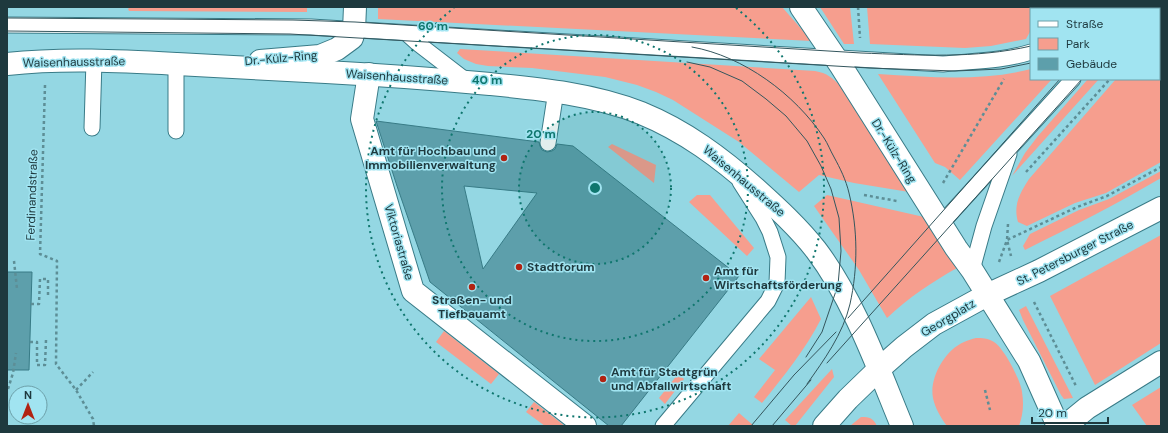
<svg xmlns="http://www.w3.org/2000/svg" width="1168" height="433" font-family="'DM Sans',sans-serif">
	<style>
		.green { fill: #f69e8e }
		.building { fill: #5d9fab; stroke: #387b86; fill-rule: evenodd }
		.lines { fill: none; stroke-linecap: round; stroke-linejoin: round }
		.lane-casing { stroke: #397b87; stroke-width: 17 }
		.street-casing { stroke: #397b87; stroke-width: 24 }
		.secondary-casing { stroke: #397b87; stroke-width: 24 }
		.primary-casing { stroke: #397b87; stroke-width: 24 }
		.path { stroke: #5d8e96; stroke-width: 2.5; stroke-dasharray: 3 3; stroke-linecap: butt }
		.lane { stroke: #fff; stroke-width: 15 }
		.street { stroke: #fff; stroke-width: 22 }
		.secondary { stroke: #fff; stroke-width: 22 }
		.primary { stroke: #fff; stroke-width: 22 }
		.tram { stroke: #34565d; stroke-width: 1 }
		.ring { fill: none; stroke: #0f766e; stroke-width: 2; stroke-dasharray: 2 4 }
		.poi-dot { fill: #b12312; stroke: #a1e4f1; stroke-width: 1.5 }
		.labels { text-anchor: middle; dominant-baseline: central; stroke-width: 3; stroke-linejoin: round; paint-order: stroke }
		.street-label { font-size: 12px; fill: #1e393e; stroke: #a1e4f1 }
		.poi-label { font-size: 12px; font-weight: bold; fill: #1e393e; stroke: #a1e4f1; text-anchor: start }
		.centre { fill: #0f766e; stroke: #a1e4f1; stroke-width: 2 }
		.ring-label { font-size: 12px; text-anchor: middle; font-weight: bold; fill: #0f766e; stroke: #a1e4f1; stroke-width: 3; stroke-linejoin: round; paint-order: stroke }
	</style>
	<rect width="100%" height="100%" fill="#94d7e3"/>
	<path class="green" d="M130,7H307V12L129,11L128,9Z
		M378,7H782L812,41L378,19Z
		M820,7H850L854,44H844Z
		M867,7H1044L1043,9H1031V30L1026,39L991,46L965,48L870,44Z
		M1161,30V162L1106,193L1075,203L1027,226L1018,222C1013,205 1020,193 1029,179L1116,79H1159V32Z
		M460,49L815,71C827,73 833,78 841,87L909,192L854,183L819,175L799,192L739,142L673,100L656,92L637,85L605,77L532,68L488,66L476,64L464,59L457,53Z
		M1031,69V79H1052L960,180L945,167L935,163L878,74C930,77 980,82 1031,69Z
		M1088,79H1099L1012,176L1025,153L1038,136Z
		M612,144L656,165L654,183L608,147Z
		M1161,171V178C1117,204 1071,227 1025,250L1023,246L1030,234L1079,210L1109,199Z
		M697,195H710L754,248L747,256L689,202Z
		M827,195L924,217L957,268C932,282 908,298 887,318L859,270L814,206Z
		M1161,235V343L1095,385L1050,296Z
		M811,297L821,319C805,350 784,376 762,403L754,397L775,370L759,359Z
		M1026,306L1073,398L1064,399L1061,395L1023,320L1019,310Z
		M444,331L499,374L491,384L436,342Z
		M976,338C982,338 988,338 994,342C1004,348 1021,381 1022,392C1024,404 1023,415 1019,426H947C941,418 935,408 933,398C929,378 945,350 964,342C968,340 972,339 976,338Z
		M832,369L834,377L795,426H792L785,420Z
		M678,374L684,379L665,404L659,398Z
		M1161,387V426H1147L1132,405Z
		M534,402L565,426H545L526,412Z
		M739,413L754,426H728Z
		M861,417C870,417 873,418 877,426H850Z"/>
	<path class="building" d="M376,121L539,142L540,146L542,150L547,152L552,151L555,149L557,144L573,146L739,276L621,426H609L430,282L397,186ZM464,186L537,193L483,269Z
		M7,272H32L29,370H7Z"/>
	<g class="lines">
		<defs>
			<path id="lane" d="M1128,9L1131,7
				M7,25L311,27L943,64C973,61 1003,61 1031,52
				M406,33L416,42L468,82
				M92,128L94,60
				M176,131V64
				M548,143L556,91
				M941,224L1073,79
				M972,270L984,226L1009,154
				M663,426L768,301L777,283L778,257L770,232L763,218L740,182"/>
			<path id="street" d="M260,61L320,56L337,49L352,38L354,30L355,7
				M369,74L362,119L413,291L585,426"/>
			<path id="secondary" d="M801,7L841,66L956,248L972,270L1029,361L1058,426
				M7,64C64,58 120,61 177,64C227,67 276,69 326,72C381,75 436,79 490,84C541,89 593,94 641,113C685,131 721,158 756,189C777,208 798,227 816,250C854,300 878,368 902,426"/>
			<path id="primary" d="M824,426L848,399L879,369L904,347L934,324L987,295L1039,271L1161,208
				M1065,426L1087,408L1161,362"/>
		</defs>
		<use href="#lane" class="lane-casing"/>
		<use href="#street" class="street-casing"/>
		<use href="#secondary" class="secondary-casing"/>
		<use href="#primary" class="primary-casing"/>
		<path class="path" d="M858,7L860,38
			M1046,9L1047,7
			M1159,24L1161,22
			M45,85L40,254L57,261L56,364L76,390L93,419L94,426
			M1026,172L1110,79
			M943,183L1004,79
			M864,195L897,201
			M1008,224L1007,240L1011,256
			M14,261L17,289
			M999,262L1007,240L1077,207L1107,196L1161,167
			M1034,302L1076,386
			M31,304H39L40,279H48V296
			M30,342H37V365H45L46,340
			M8,389L13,373L16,353
			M76,390L93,372
			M985,390L990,410"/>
		<use href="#lane" class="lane"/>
		<use href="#street" class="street"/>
		<use href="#secondary" class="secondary"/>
		<use href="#primary" class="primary"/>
		<path class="tram" d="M1110,9L1113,7
			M1124,9L1125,7
			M1137,9L1139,7
			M1145,9L1147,7
			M7,18L293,20L355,22L861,53C918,55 975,59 1031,46
			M7,31L290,34L869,68L955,71L1001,69L1031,63
			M692,47C743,56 795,94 824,138C828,144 830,150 834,157C840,168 846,180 849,193C858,230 858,268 850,304C843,334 824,360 807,384
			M687,62L710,67L742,81L766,99L786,116L807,141L821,166L831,189L839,218L841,251L838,285L822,332L806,357
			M848,318L1060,79
			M827,363L1082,79
			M751,426L794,375L836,332
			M772,426L811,380"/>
	</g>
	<circle cx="595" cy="188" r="76" fill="#0f766e" fill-opacity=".12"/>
	<g class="ring">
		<circle cx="595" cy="188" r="76"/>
		<circle cx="595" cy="188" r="153"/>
		<path d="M736 8A229 229 0 1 1 454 8"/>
	</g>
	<g class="poi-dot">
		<circle cx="504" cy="158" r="4"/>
		<circle cx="519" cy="267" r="4"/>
		<circle cx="706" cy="278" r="4"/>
		<circle cx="472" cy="287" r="4"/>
		<circle cx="603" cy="379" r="4"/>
	</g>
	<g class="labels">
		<g class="street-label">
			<text transform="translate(281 58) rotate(-5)">Dr.-Külz-Ring</text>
			<text transform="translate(74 62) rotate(-1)">Waisenhausstraße</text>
			<text transform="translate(397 77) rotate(4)">Waisenhausstraße</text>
			<text transform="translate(894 151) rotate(58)">Dr.-Külz-Ring</text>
			<text transform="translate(744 181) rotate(40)">Waisenhausstraße</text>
			<text transform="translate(32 195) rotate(-88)">Ferdinandstraße</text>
			<text transform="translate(399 242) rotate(74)">Viktoriastraße</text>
			<text transform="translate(1075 253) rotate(-27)">St. Petersburger Straße</text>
			<text transform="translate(948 318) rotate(-31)">Georgplatz</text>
		</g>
		<g class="poi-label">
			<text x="496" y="151" text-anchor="end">Amt für Hochbau und<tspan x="496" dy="14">Immobilienverwaltung</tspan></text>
			<text x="527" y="267">Stadtforum</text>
			<text x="714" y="271">Amt für<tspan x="714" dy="14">Wirtschaftsförderung</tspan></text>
			<text x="472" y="300" text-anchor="middle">Straßen- und<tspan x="472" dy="14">Tiefbauamt</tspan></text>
			<text x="611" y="372">Amt für Stadtgrün<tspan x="611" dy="14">und Abfallwirtschaft</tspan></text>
		</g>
	</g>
	<circle cx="595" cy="188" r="6" class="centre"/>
	<g class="ring-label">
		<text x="433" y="30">60 m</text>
		<text x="487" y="84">40 m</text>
		<text x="541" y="138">20 m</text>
	</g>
	<rect width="1168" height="433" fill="none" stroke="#1e393e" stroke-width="16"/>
	<rect x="1030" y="8" width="130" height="72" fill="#a1e4f1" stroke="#6da0a9"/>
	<rect x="1038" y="21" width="20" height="6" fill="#ffffff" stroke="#6da0a9"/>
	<text x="1066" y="28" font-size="12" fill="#1e393e">Straße</text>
	<rect x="1038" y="38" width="20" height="12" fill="#f69e8e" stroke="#6da0a9"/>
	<text x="1066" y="48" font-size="12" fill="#1e393e">Park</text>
	<rect x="1038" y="58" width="20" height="12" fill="#5d9fab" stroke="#6da0a9"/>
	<text x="1066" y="68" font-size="12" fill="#1e393e">Gebäude</text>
	<g transform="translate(28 405)"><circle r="19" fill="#a1e4f1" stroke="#6da0a9"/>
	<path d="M0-3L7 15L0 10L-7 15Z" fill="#b12312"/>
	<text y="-6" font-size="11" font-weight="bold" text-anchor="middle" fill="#1e393e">N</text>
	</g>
	<path d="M1032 417v6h76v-6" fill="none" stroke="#1e393e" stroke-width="2"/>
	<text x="1038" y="417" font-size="12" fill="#1e393e" stroke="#a1e4f1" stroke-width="3" paint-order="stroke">20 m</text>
</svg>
